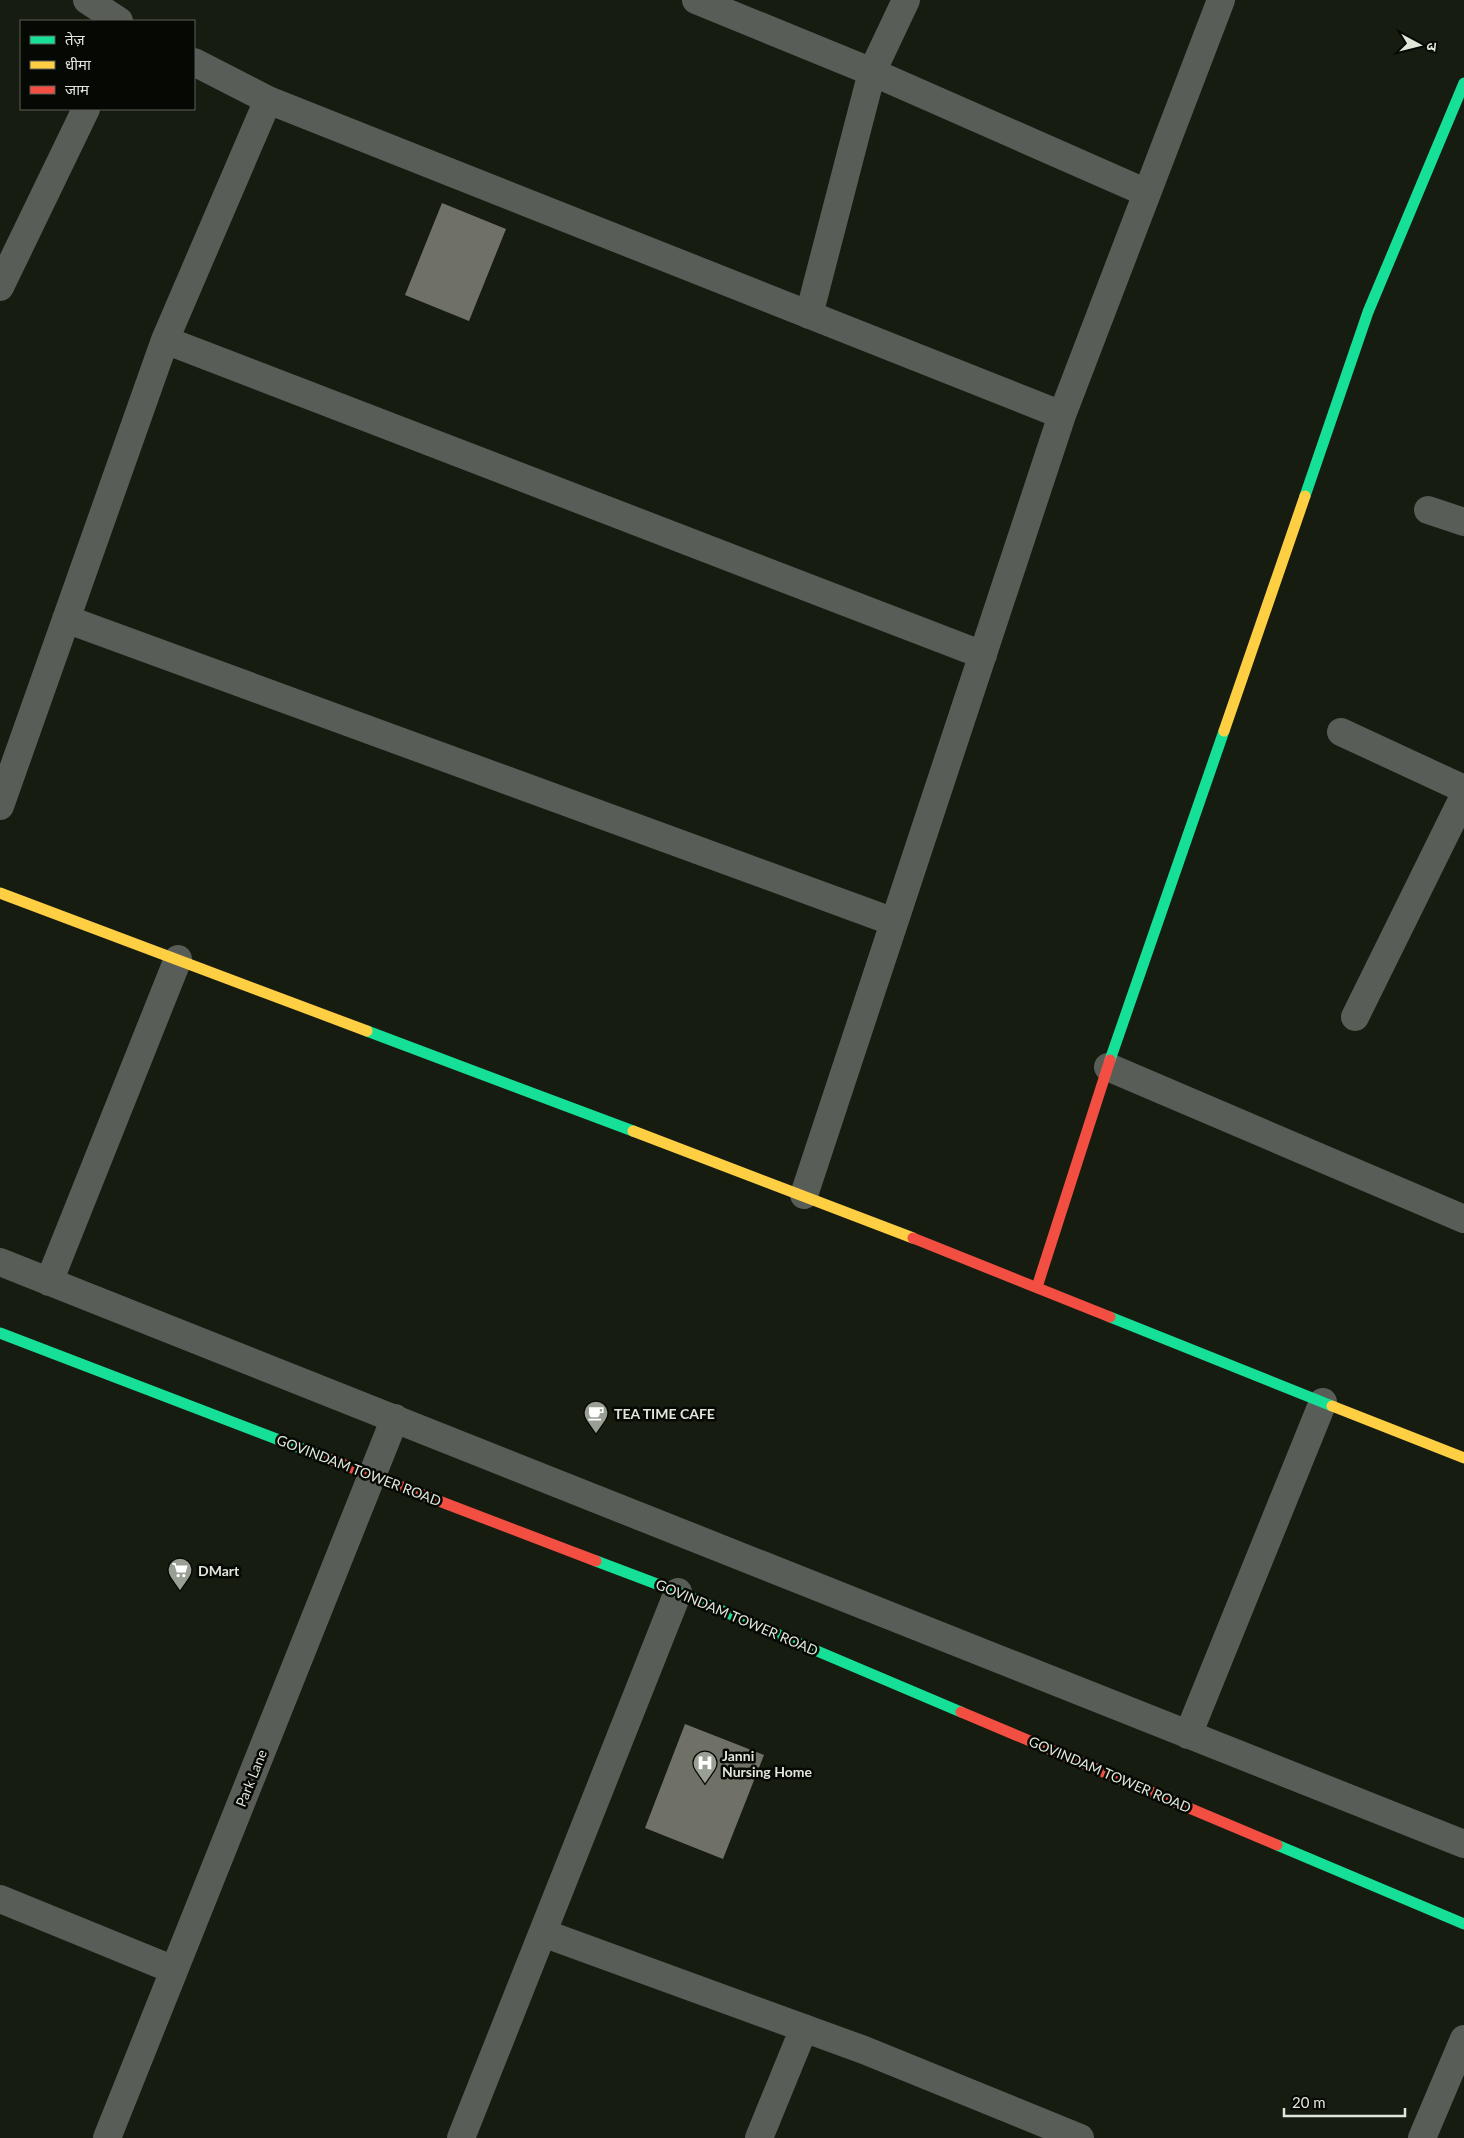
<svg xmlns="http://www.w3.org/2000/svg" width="1464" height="2138" font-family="Lato,'Noto Sans Devanagari',sans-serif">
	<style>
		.building { fill: #6f7167 }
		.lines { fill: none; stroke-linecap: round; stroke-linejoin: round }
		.street { stroke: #585d58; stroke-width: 28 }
		.fast { stroke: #16e098; stroke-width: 11 }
		.slow { stroke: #ffcf43; stroke-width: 11 }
		.jam { stroke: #f24e42; stroke-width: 11 }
		.labels { text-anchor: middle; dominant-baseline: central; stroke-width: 5; stroke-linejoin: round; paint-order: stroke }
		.poi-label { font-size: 14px; font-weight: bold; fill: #e0e6da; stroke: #050803; text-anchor: start }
		.street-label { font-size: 14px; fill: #e0e6da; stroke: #050803 }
	</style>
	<rect width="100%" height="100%" fill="#171c11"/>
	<path class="building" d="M442,203L506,229L469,321L405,295Z
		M685,1724L764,1755L723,1859L645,1828Z"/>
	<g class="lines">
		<path class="street" d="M87,0L119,21
			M696,0L872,72L1147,193
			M194,62L268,100L1062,415
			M0,287L86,109
			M809,315L872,72L906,0
			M165,340L983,655
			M1428,510L1464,522
			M66,619L894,922
			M1341,732L1464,789
			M0,806L165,340L268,100
			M1355,1017L1464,796
			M1108,1067L1464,1219
			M804,1195L1062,415L1221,0
			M0,1262L1464,1844
			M49,1282L178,959
			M1188,1735L1323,1402
			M0,1899L174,1970
			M543,1933L864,2050L1080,2138
			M107,2138L395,1418
			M461,2138L678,1592
			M759,2138L804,2028
			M1422,2138L1464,2039"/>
		<path class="fast" d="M1305,496L1368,312L1464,83
			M367,1031L633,1131
			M1110,1060L1224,731
			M1110,1317L1332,1406
			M0,1333L329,1459
			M596,1561L678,1592L961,1712
			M1277,1845L1464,1924"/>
		<path class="slow" d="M1224,731L1305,496
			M0,893L367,1031
			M633,1131L913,1238
			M1332,1406L1464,1458"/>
		<path class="jam" d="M913,1238L1110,1317
			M1037,1287L1110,1060
			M329,1459L596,1561
			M961,1712L1277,1845"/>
	</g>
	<defs>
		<symbol id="cafe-pin" viewBox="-11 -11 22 30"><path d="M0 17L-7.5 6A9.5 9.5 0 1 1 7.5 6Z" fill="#9a9f94" stroke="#050803"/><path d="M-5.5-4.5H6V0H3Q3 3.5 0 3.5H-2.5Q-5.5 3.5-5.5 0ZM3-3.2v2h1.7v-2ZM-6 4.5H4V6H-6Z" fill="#fff"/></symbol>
		<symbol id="supermarket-pin" viewBox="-11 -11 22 30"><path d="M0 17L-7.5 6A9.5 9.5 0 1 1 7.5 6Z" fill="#9a9f94" stroke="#050803"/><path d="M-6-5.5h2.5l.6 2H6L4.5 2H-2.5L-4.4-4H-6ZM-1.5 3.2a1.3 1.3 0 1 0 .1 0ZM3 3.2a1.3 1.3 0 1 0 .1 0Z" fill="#fff"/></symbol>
		<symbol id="hospital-pin" viewBox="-11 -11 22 30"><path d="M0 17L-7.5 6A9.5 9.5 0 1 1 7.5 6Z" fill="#9a9f94" stroke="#050803"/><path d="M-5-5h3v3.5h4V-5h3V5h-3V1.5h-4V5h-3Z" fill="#fff"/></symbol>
	</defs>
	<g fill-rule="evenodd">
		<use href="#cafe-pin" x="582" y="1399" width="28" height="38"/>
		<use href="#supermarket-pin" x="166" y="1556" width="28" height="38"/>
		<use href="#hospital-pin" x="691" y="1749" width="28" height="38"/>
	</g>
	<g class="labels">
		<g class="poi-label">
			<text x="614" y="1413">TEA TIME CAFE</text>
			<text x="198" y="1570">DMart</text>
			<text x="722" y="1755">Janni<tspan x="722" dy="16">Nursing Home</tspan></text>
		</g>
		<g class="street-label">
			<text transform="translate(359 1470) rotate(21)">GOVINDAM TOWER ROAD</text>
			<text transform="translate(737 1617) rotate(23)">GOVINDAM TOWER ROAD</text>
			<text transform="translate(1110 1774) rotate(23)">GOVINDAM TOWER ROAD</text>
			<text transform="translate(251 1778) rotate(-68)">Park Lane</text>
		</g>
	</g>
	<rect x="20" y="20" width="175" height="90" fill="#050803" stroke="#5d6159"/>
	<rect x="30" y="36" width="25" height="8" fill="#16e098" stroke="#5d6159"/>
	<text x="65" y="45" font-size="15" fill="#e0e6da">तेज़</text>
	<rect x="30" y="61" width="25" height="8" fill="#ffcf43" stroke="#5d6159"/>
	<text x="65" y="70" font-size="15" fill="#e0e6da">धीमा</text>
	<rect x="30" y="86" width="25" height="8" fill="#f24e42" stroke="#5d6159"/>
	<text x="65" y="95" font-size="15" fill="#e0e6da">जाम</text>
	<g transform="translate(1419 45) rotate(97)" stroke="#050803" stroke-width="4" paint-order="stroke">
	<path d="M0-4L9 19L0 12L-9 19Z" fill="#e0e6da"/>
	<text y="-8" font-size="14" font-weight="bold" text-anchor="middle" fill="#e0e6da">उ</text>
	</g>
	<path d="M1284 2108v8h121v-8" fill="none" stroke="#e0e6da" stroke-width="2.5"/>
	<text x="1292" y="2108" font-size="15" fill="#e0e6da" stroke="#050803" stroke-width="4" paint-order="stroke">20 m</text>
</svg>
